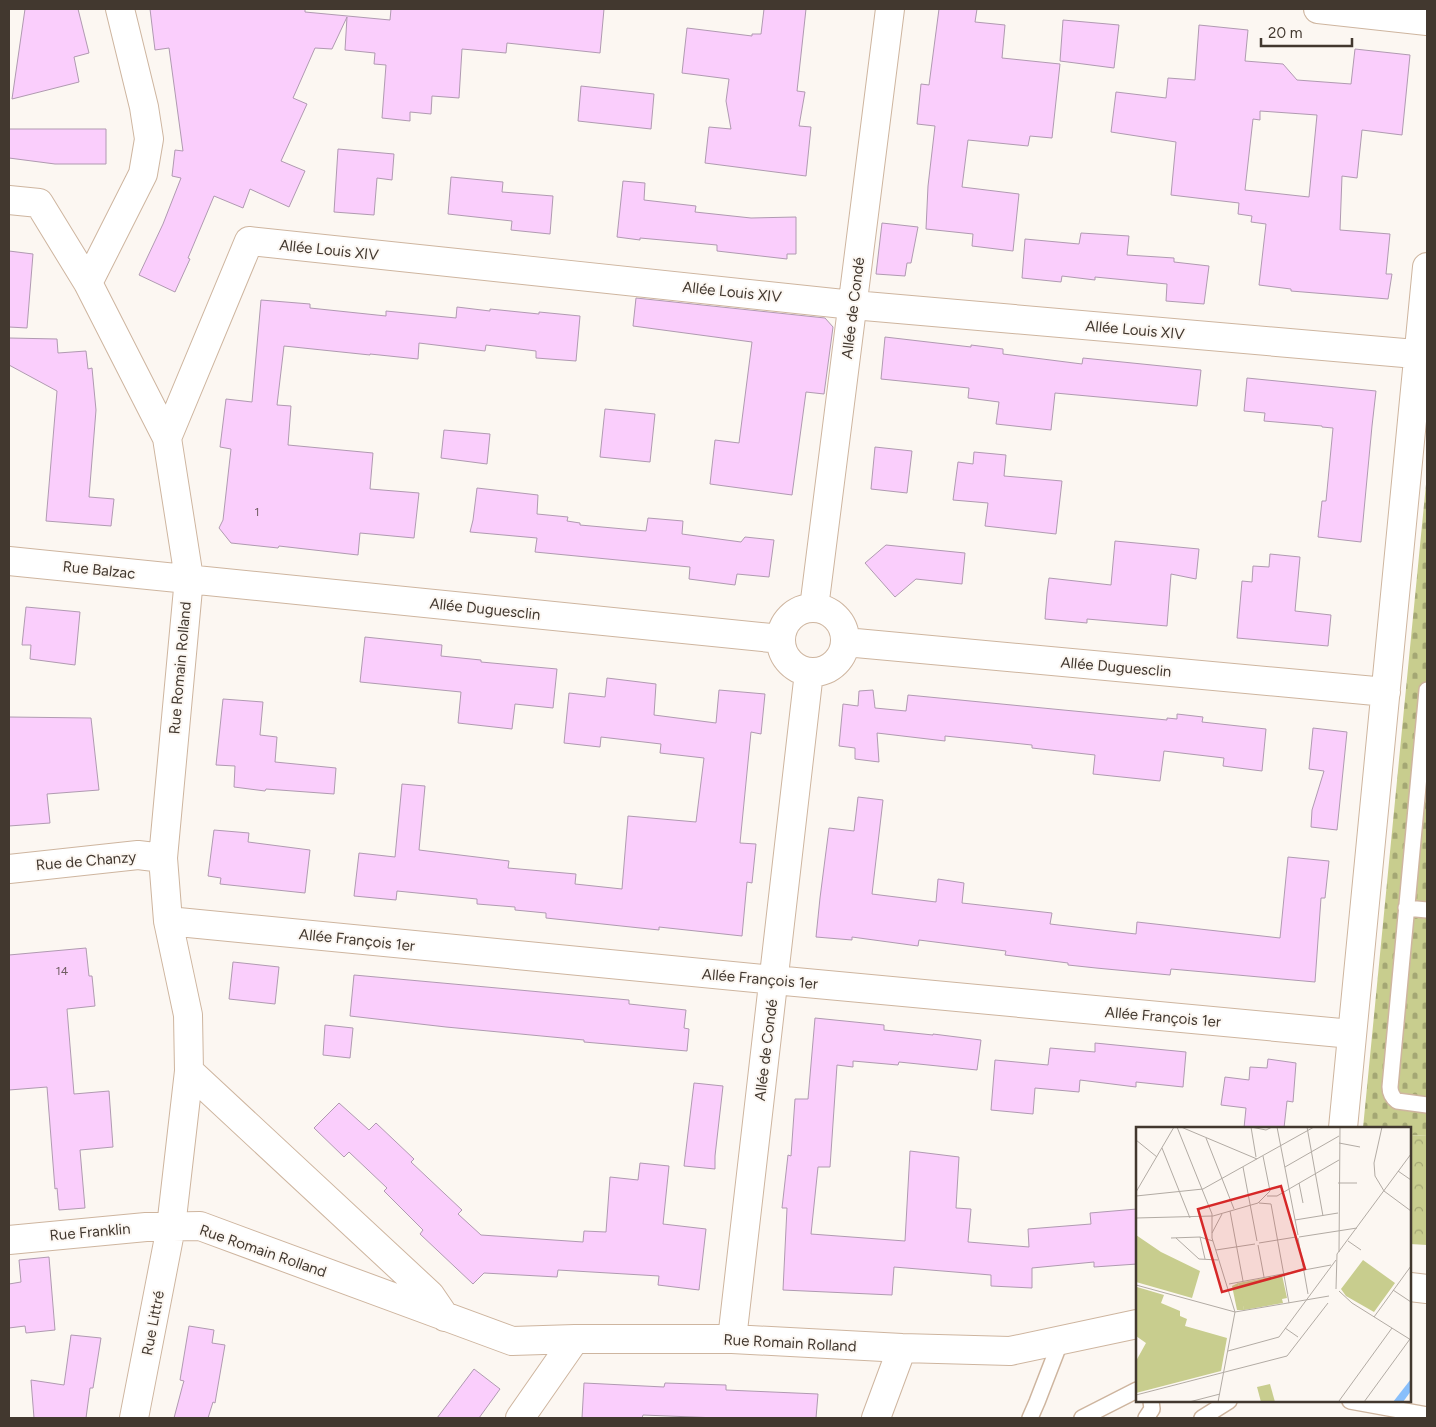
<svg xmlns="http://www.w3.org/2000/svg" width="1436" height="1427" font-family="Figtree,sans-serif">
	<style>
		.cemetery { fill: url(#cemetery-stones) }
		.park { fill: url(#park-crowns) }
		.building { fill: #facefc; stroke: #b09ab1; fill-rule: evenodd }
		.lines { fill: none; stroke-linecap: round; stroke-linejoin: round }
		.service-casing { stroke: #ceb59f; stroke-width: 18 }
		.minor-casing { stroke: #ceb59f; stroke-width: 30 }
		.service { stroke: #fff; stroke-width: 15 }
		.minor { stroke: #fff; stroke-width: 28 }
		.labels { text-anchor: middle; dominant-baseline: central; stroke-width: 4; stroke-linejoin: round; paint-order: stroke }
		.number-label { font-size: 12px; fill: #705e62 }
		.street-label { font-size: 15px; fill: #42382f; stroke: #fcf7f2 }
		.inset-road { fill: none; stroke: #b2aba4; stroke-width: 1 }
		.view { fill: #d62828; fill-opacity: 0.15; stroke: #d62828; stroke-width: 2.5 }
		.inset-edge { fill: none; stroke: #42382f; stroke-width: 2.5 }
	</style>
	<defs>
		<pattern id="cemetery-stones" width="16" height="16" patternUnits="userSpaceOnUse" patternTransform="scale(1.25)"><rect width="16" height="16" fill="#c8cd8e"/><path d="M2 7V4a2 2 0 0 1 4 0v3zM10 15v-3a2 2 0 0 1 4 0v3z" fill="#a4a774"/></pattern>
		<pattern id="park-crowns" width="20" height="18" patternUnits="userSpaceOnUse" patternTransform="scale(1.25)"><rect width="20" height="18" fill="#c8cd8e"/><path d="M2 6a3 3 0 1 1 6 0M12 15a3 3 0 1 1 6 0" fill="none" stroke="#a4a774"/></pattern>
	</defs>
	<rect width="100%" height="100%" fill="#fcf7f2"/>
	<path class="cemetery" d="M1427,474V1136L1410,1135V1128H1363Z"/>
	<path class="park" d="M1410,1135L1427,1136V1245L1410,1244Z"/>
	<path class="building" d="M25,9H78L89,53L74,57L79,82L12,99Z
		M150,9H305V12L390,20L391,9H604L600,53L507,43L506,53L462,49L459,98L432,96L431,114L410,112V121L382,118L386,65L374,64L375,53L345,50L347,17L332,49L315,48L293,98L307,104L281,161L305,171L289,207L250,189L243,208L214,196L188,258L190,259L175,292L139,275L163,224L181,178L172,176L175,150L183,151L169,48L155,50Z
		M764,9H806L797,91L805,92L799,126L811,127L806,176L705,163L709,127L731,129L726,101L729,79L682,73L687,28L752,36V34H761Z
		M939,9H977L975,22L1005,25L1002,58L1060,64L1052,138L1030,136L1028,146L968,140L962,187L1019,194L1013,251L972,246L973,234L926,229L928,186L935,126L917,124L921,84L929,85Z
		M1063,20L1119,25L1114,68L1060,61Z
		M1199,25L1248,30L1245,61L1283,64L1297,80L1351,84L1355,49L1410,55L1402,135L1362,130L1357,178L1342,176L1340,230L1390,234L1386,274H1392L1388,299L1291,291V289L1259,285L1266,224L1251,222L1252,216L1238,214L1239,203L1171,195L1176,142L1111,132L1116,92L1166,98L1168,78L1195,80ZM1260,111L1317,115L1309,197L1245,190L1253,119L1260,120Z
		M581,86L654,94L651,129L578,121Z
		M9,129H106V164H55L9,158Z
		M338,149L394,154L392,180L377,178L374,215L334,212Z
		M451,177L503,182L502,192L553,196L550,234L511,230L512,221L448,214Z
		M623,181L645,183L644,200L696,206L695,212L751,218L796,217V254H787V259L717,251V245L640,238V240L617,237Z
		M882,223L918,227L911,263H907L905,276L876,274Z
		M1081,233L1129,236L1127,255L1174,258V262L1209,266L1204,304L1166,301L1167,284L1095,277V280L1062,276L1061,282L1022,278L1025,239L1079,244Z
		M9,251L33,254L27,328L9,327Z
		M636,298L825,318L833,327L824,394L806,392L792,495L710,484L715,440L739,443L752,342L633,326Z
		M261,300L310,304V308L386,316V311L456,318L457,307L490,311V309L539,314V312L580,316L576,361L536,358V351L486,345L485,351L419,343L418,359L370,354V355L284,346L277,405L291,406L288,445L373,453L370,489L419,493L414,538L360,533L358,555L279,546L278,548L231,543L219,528L223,520L231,449L220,447L226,399L252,402Z
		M885,337L971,347V345L1003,349V354L1082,364L1083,358L1201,370L1197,406L1055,393L1051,430L996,424L999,402L968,398L969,388L881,379Z
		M9,338L57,339L58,353L86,351L88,369L92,368L96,410L89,497L114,499L111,526L46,521L57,391L9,365Z
		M1247,378L1376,391L1372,426L1361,542L1318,537L1322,501H1326L1333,428L1322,427V426L1264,421L1265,413L1244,411Z
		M605,409L655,414L650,462L600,457Z
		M444,430L490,434L487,464L441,458Z
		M875,447L912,451L907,493L871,489Z
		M974,452L1006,455L1004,476L1062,481L1056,534L985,526L988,503L953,500L958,462L973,464Z
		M477,488L538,495L537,514L568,517L567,521L580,523V525L646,531L648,518L683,521L682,534L741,542L745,537L774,540L769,577L737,574L735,585L689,579L690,567L535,552L537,538L470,532L473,520Z
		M1115,541L1199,549L1196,579L1171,574L1167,626L1087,619V623L1045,619L1047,593L1049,578L1111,585Z
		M886,545L965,553L962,584L916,579L895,597L865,563Z
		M1270,554L1300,557L1295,611L1331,615L1328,646L1237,638L1242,581L1252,582L1253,566L1269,567Z
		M26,607L80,612L75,665L30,659L31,645H22Z
		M365,637L442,645L441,656L481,660V662L557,669L553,708L515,704L512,729L458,723L461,692L360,682Z
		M607,678L656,684L654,715L716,723L719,690L765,694L761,734L751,732L740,843L756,844L752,883L747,882L742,936L659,927V930L546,918V913L515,910V907L477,904V899L397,891L396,900L354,896L359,853L395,857L402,784L425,786L419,850L509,861L508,868L576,874L575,884L622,889L628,816L696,822L704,758L660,753L661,744L601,737L600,747L564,743L569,693L605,697Z
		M873,690L875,708L906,711L908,695L1167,720V718L1177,719V714L1203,717L1202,722L1266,729L1262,771L1223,766L1224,758L1164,751L1160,781L1093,774L1095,755L1032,748V745L945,736V741L877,733L879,762L855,759V748L839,746L843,704L858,706L859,691Z
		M223,699L263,702L260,735L277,737L275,762L336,768L334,794L266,789L265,791L234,787L235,766L216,765Z
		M9,717L91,718L99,790L47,794L50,823L9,826Z
		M1313,728L1347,732L1337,830L1311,827L1312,810L1324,771L1309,769Z
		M858,797L883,800L872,894L936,902L938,879L964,883L962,903L1052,913L1050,924L1136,934L1137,922L1280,938L1288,857L1329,861L1325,898H1321L1315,982L1171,969L1170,975L1096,968L1068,965V963L1005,955L1006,951L919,940L918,946L852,937V940L816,937L820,898L829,828L854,831Z
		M214,830L249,833L248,842L310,850L305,893L220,884L221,878L208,876Z
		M86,948L89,976H92L95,1006L67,1009L74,1094L109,1091L113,1147L80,1150L85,1208L59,1210L57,1188L55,1189L47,1087L9,1090V955Z
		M233,962L279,967L275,1004L229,999Z
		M354,975L629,1000V1004L686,1010L684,1028L689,1029L687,1051L584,1042V1040L446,1027L350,1016Z
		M815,1018L884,1025V1030L933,1035V1034L981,1040L977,1070L899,1062L898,1065L853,1061V1067L837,1065L830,1167H818L811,1234L905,1241L910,1151L959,1157L956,1208L971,1209L968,1242L1029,1247L1028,1229L1091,1224L1090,1213L1137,1209V1264L1094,1267V1262L1032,1268V1288L991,1286V1275L894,1267L892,1295L783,1290L787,1208H782L788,1155L791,1156L795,1099H808Z
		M325,1025L353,1028L350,1058L323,1055Z
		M1095,1043L1186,1052L1183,1087L1136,1082V1087L1080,1080L1079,1092L1035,1088L1033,1114L991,1110L995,1060L1048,1065L1050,1048L1095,1052Z
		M1268,1059L1296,1063L1293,1102L1287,1101L1284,1128H1244L1246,1108L1221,1105L1225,1077L1249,1080L1250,1067L1267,1068Z
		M694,1083L723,1086L715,1156V1169L684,1166Z
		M339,1103L369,1130L376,1123L414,1159L411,1162L462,1210L458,1214L481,1235L583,1242L584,1231L606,1232L610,1177L638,1180L640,1163L669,1166L663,1224L706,1229L699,1290L658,1285L659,1276L558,1270L557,1277L484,1273L473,1284L420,1234L423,1230L384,1191L387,1188L349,1152L344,1157L314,1128Z
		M49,1257L55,1330L26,1333L25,1326L9,1328V1284L21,1282L19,1260Z
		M189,1326L214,1330L212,1343L225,1345L215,1403L213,1402L208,1418H174L183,1384L184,1381L180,1380Z
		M71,1335L101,1338L93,1388H90L86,1418H34L31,1380L64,1385Z
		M474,1369L500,1389L479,1418H437Z
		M584,1383L664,1387L665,1383L726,1385V1390L818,1394L816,1418H718L643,1415L642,1418H582Z"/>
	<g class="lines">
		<defs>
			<path id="service" d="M1427,690L1390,1087C1390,1093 1392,1097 1397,1101L1427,1105
				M1406,908L1427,910
				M1350,1401L1427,1415
				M1030,1418L1037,1402L1061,1340
				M1082,1418L1137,1390
				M1146,1418L1152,1409L1151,1401
				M1202,1418L1229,1401"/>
			<path id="minor" d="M1318,9L1427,21
				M9,200L39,203L88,283L167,438L189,578L163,858L168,921L188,1015L189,1071L171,1227L134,1418
				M88,283L143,174L149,139L144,107L120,9
				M167,438L249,241L853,305L1427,355
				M9,561L781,639
				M814,608L890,9
				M781 640a32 32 0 1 1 64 0a32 32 0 1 1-64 0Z
				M845,642L1386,692
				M9,869L138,855L163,858
				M168,921L774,980L1352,1034
				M189,1071L430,1295L445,1317
				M1343,1128L1427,267
				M9,1240L146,1227L200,1226L512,1341L575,1339H732L902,1348L1010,1351L1137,1324
				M1410,1287L1427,1289
				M732,1339L809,672
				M520,1418L575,1339
				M876,1418L902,1348"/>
		</defs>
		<use href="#service" class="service-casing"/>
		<use href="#minor" class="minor-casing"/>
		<use href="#service" class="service"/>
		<use href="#minor" class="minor"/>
	</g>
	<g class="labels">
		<g class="number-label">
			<text x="257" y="512">1</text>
			<text x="62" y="971">14</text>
		</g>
		<g class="street-label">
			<text transform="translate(329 250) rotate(6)">Allée Louis XIV</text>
			<text transform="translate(732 292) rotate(6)">Allée Louis XIV</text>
			<text transform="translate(853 308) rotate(-83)">Allée de Condé</text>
			<text transform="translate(1135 330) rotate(5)">Allée Louis XIV</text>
			<text transform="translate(99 570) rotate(6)">Rue Balzac</text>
			<text transform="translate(485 609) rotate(6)">Allée Duguesclin</text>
			<text transform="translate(1116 667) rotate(5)">Allée Duguesclin</text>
			<text transform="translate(180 668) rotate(-85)">Rue Romain Rolland</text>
			<text transform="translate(86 861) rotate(-5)">Rue de Chanzy</text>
			<text transform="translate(357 940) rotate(6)">Allée François 1er</text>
			<text transform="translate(760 979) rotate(5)">Allée François 1er</text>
			<text transform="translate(1163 1017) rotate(5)">Allée François 1er</text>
			<text transform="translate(766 1050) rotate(-83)">Allée de Condé</text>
			<text transform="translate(90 1232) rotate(-5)">Rue Franklin</text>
			<text transform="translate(263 1251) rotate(19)">Rue Romain Rolland</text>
			<text transform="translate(153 1323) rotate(-79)">Rue Littré</text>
			<text transform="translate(790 1343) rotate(3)">Rue Romain Rolland</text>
		</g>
	</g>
	<g transform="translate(1136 1127)">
		<rect width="275" height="275" fill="#fcf7f2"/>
		<path d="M0,108L25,125L64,144L56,171L0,155ZM227,133L259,156L238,185L210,169L205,162ZM146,148L151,171L146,172L147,176L108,183L102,156Z" fill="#c8cd8e"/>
		<path d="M102,156L106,169L108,183H101L96,159ZM1,160L28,168L25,176L44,184V189L51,192L49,199L91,211L85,244L0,266V234L10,216L0,209Z" fill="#c8cd8e"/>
		<path d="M134,257L139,275H125L121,260Z" fill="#c8cd8e"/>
		<path d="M275,252V264L267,275H257Z" fill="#89bffb"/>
		<path class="inset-road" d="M41,0L76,87V111L99,185L82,275M45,0L121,32M115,0L120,30M115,0L130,3L136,0M141,0L162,108M171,0L187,89M246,0L238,36L239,49L248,64L275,84M70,11L98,82M0,13L21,30M203,16L224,20M26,21L54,91M107,40L121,114M149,40L203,9M262,44L275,53M163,56L167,76M202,56H221M0,65L38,0M0,69L67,62L178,0M131,69H141L203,33M123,76L135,77L153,176M94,84L107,154M0,91L77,89L122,76L134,64L127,29M159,93L202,86M76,106L86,87M64,110L69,132M163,110L221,101M35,111L64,110L77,114M40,111L63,132L82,133M162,111L172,167M212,114L225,123M123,116L160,110M122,118L128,150M80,123L119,117M203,125L204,0M93,157L195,138M0,158L99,185L193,169M200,162L201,127L275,27M257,163L275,175M203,164L216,176L275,213M238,190L275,139M149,201L162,210M92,224L143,210L200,133M0,268L151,229L192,176M203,274L256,201M53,275L84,267M228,275L274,212"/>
		<path class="view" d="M145,59L169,142L86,165L62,82Z"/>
		<rect width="275" height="275" class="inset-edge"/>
	</g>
	<rect width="1436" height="1427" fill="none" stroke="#42382f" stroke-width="20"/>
	<path d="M1261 38v8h91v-8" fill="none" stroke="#42382f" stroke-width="2.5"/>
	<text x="1268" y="38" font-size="15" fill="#42382f" stroke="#fcf7f2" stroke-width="4" paint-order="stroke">20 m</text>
</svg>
